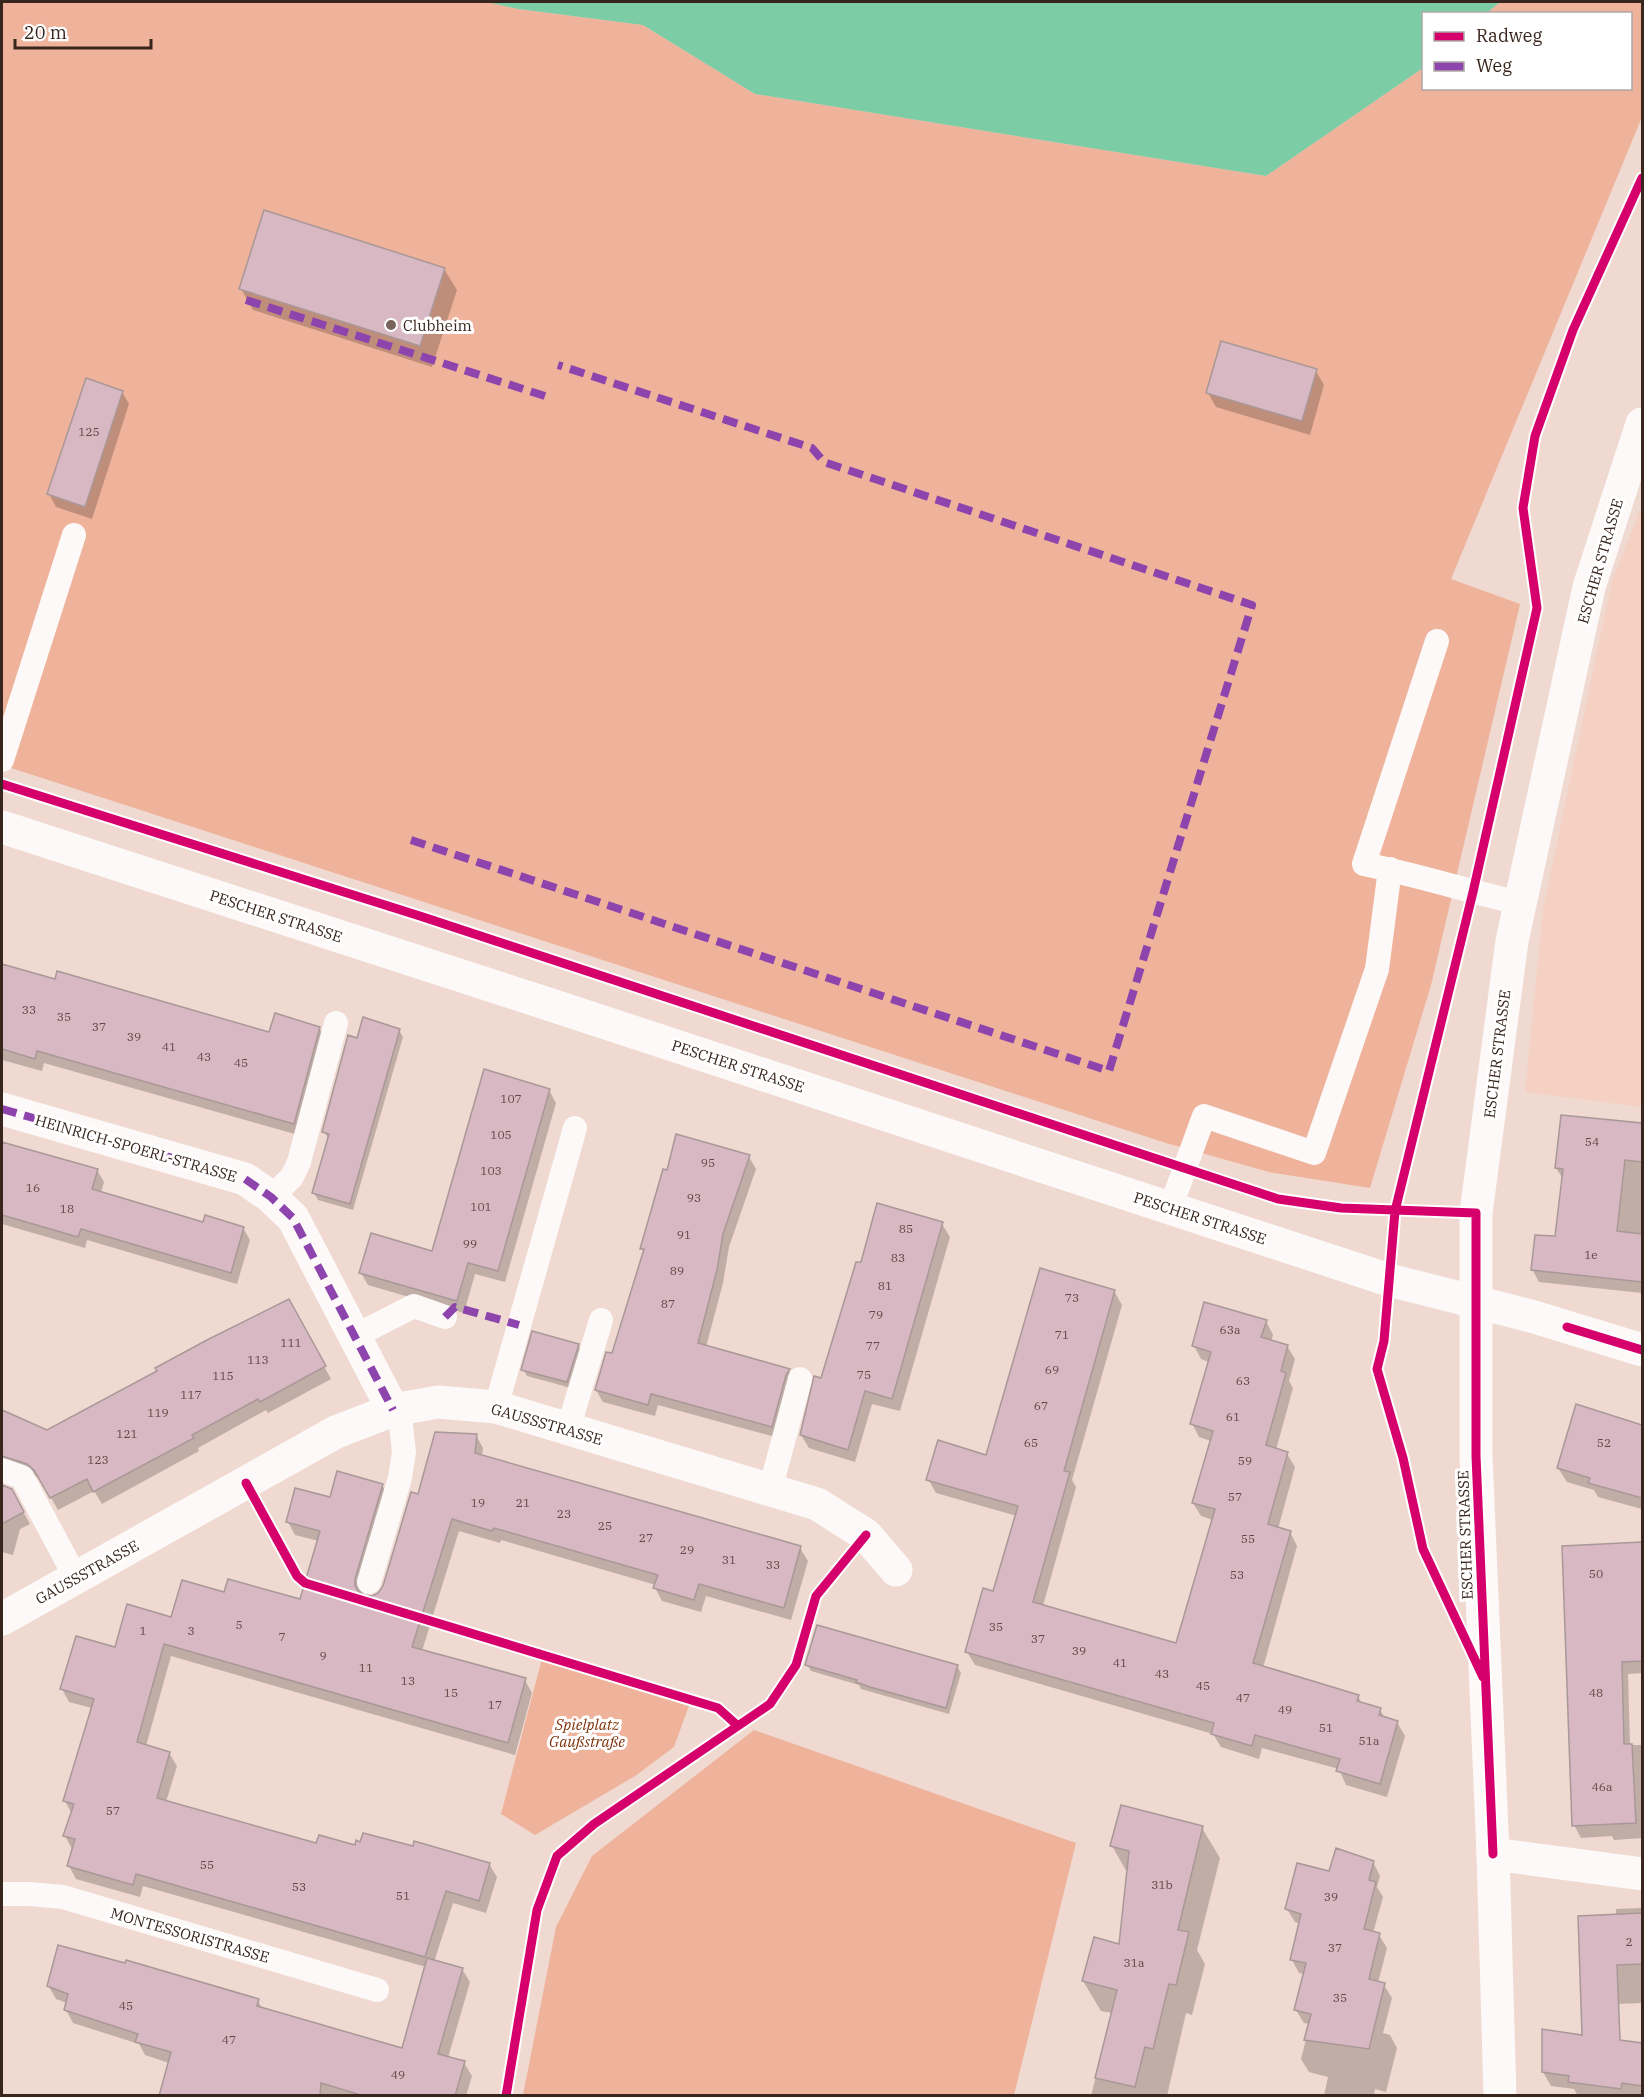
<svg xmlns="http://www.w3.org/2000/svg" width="1644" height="2097" font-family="'IBM Plex Serif',serif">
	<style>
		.built { fill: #f4d1c3 }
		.green { fill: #efb29a }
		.water { fill: #7ccca6 }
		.shadow { fill: #0003 }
		.building { fill: #d8b8c2; stroke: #a99898; stroke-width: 1.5 }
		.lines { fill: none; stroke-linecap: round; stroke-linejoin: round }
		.service { stroke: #fdf9f8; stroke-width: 24 }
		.minor { stroke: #fdf9f8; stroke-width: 33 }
		.tertiary { stroke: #fdf9f8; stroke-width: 33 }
		.secondary { stroke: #fdf9f8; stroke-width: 33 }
		.quiet { stroke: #8e44ad; stroke-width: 8; stroke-dasharray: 15 8; stroke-linecap: butt }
		.cycleway-casing { stroke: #fff; stroke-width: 13 }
		.cycleway { stroke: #d6006c; stroke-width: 9 }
		.poi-dot { fill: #78645c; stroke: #fff; stroke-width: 2 }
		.labels { text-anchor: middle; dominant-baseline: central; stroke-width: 6; stroke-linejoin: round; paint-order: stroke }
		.number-label { font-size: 12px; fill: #604a46 }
		.poi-label { font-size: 15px; fill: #38251d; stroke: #fff; text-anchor: start }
		.street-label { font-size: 15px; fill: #38251d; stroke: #fff }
		.park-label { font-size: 15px; font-style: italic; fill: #7f320a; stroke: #fff }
	</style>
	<rect width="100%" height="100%" fill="#efd9d0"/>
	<path class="built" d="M1642,505V1107L1525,1092L1543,909L1612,581Z"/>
	<path class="green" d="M2,2H487L518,9L643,25L755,94L1266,176L1423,68L1424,88H1630V14L1487,13L1500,2H1642V117L1451,579L1520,604L1431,985L1370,1188L1269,1172L1166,1143L2,765Z
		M543,1655L691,1700L674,1747L635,1776L535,1835L501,1814Z
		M754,1730L1076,1843L1014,2095H523L556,1927L592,1856Z"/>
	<path class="water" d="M487,2H1500L1487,13L1424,14L1423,68L1266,176L755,94L643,25L518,9Z"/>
	<path class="shadow" d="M444,269L457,290L432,367L253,310L241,289Z
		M1316,371L1324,385L1310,435L1216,407L1208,393Z
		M122,392L129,404L92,519L56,507L49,494Z
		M2,966L56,981L270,1033L319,1028L327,1041L302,1136L44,1063L42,1071L2,1060Z
		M399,1030L403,1037L353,1210L318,1200L314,1193L329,1139L323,1131L358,1040Z
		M549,1090L556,1103L505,1282L475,1274L464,1313L368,1285L361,1273L433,1253Z
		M1562,1116L1642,1125V1293L1539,1282L1532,1269L1557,1238L1563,1179L1556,1168Z
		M2,1143L97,1170L104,1182L101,1193L204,1223L243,1228L250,1240L237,1284L87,1240L85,1248L2,1224Z
		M749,1157L756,1169L729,1247L723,1283L706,1347L789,1371L795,1382L779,1438L658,1405L655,1416L603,1402L596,1390L613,1355L644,1253L642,1249L664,1171Z
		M942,1224L950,1237L900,1411L872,1404L855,1462L809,1448L801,1435L862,1264Z
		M1114,1291L1122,1305L1072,1480L1076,1487L1043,1606L1177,1645L1213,1520L1201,1516L1193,1503L1211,1441L1199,1437L1192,1423L1209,1362L1201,1359L1194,1346L1266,1321L1273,1335L1271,1342L1287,1346L1295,1359L1289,1381L1293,1388L1276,1450L1287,1454L1295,1467L1278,1529L1290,1532L1297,1546L1263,1668L1358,1696L1362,1704L1380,1710L1385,1718L1397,1722L1405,1736L1387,1797L1346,1785L1339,1769L1262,1748L1259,1759L1221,1747L1213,1734L975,1665L967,1652L994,1593L1017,1516L936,1493L928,1479L987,1457Z
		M295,1313L331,1379L268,1413L266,1410L198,1448L199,1451L102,1504L94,1491L58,1510L42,1482L36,1476L15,1468L2,1470V1411L47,1432Z
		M578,1345L582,1352L571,1388L527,1376L523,1369Z
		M1577,1406L1642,1426V1509L1598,1497L1594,1490L1567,1482L1558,1468Z
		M476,1435L483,1448L482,1456L800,1548L808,1561L791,1620L706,1596L701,1612L662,1601L655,1588L656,1585L501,1540L500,1543L459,1531L422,1651L525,1680L532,1693L515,1755L171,1656L146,1746L169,1753L177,1766L166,1802L317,1845L356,1847L489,1864L497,1877L486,1913L453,1903L434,1962L462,1969L470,1982L448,2058L464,2063L472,2076L466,2096H268L145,2055L139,2044L73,2023L66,2010L67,2003L56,1999L48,1985L258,2001L263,2010L403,2050L426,1967L143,1886L140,1897L76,1879L69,1866L72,1849L65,1836L72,1814L65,1801L92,1708L69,1702L62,1689L116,1649L225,1594L301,1601L319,1541L295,1535L288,1522L331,1499L382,1485L390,1498L362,1595L373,1597L379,1594L384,1587L419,1496Z
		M2,1486L11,1490L30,1524L20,1529L13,1555L2,1552Z
		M1642,1544V1673L1628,1674L1630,1745H1642V1838L1614,1840L1612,1836L1581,1838L1574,1825L1563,1547Z
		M807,1665L957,1666L961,1673L949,1714L861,1689L859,1685L811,1671Z
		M1202,1828L1220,1858L1197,1950L1205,1964L1192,2015L1186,2013L1167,2096H1091L1112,2013L1101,2011L1083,1981L1121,1946L1128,1874L1112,1846Z
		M1373,1862L1380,1876L1377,1887L1383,1897L1373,1933L1379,1935L1387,1948L1378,1983L1384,1985L1392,1998L1383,2033L1390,2035L1397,2048L1386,2092L1375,2089L1374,2096H1324L1328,2077L1309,2072L1301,2059L1310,2024L1304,2023L1296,2010L1305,1974L1299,1973L1292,1960L1300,1924L1295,1922L1287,1909L1330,1873Z
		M1642,1908V2003L1589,2005L1616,1916V1909Z
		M1544,2032L1642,2046V2096H1578L1574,2089L1551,2086L1543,2072Z"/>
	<path class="building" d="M264,210L445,268L420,346L239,289Z
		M1221,341L1317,369L1302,421L1206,393Z
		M86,378L123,391L85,507L47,494Z
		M2,964L55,979L57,971L269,1032L275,1013L320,1027L294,1124L37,1051L35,1059L2,1049Z
		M363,1017L400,1029L350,1204L312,1193L329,1134L322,1132L348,1035L357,1038Z
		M484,1069L550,1089L498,1271L468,1263L457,1301L359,1273L371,1233L432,1251Z
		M1561,1115L1642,1123V1162L1625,1160L1617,1231L1642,1234V1282L1531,1270L1535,1235L1555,1236L1563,1169L1555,1168Z
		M676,1134L750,1155L723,1234L717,1270L698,1343L790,1369L786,1375L772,1427L651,1394L648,1405L595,1390L606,1352L612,1353L644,1249H640L663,1169L667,1170Z
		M2,1142L98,1169L92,1189L203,1222L205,1215L244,1227L231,1273L81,1229L78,1237L2,1215Z
		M877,1203L943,1222L892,1399L865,1391L848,1450L800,1435L814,1376L821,1378L856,1262H861Z
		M1040,1268L1115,1290L1064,1471L1070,1472L1033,1602L1176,1643L1215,1509L1192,1503L1213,1431L1190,1424L1211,1352L1192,1346L1204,1302L1267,1320L1261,1337L1288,1345L1281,1371L1286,1373L1266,1445L1288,1452L1268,1524L1291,1531L1253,1663L1359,1695L1357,1701L1381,1708L1379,1715L1398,1721L1380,1784L1336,1771L1340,1759L1255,1735L1252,1746L1211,1734L1214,1723L965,1652L983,1588L993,1591L1018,1506L926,1480L938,1440L986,1455Z
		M289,1299L326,1366L260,1402L258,1399L192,1435L194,1438L93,1492L87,1479L50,1498L34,1470L27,1464L2,1456V1410L47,1430L157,1371L155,1368L207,1340Z
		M532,1331L579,1344L567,1382L521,1370Z
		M1576,1404L1642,1425V1498L1588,1483L1590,1478L1557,1468Z
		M435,1432L477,1434L475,1453L801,1546L784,1608L699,1584L694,1600L653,1588L658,1575L494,1528L492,1531L452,1519L412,1647L526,1678L508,1743L164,1644L137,1742L170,1752L157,1798L316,1843L319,1835L355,1845L356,1840L360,1842L363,1833L413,1846L414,1841L490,1863L479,1901L446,1891L425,1957L136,1874L133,1885L67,1866L75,1839L63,1836L74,1804L63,1801L94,1699L60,1689L76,1636L115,1647L127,1604L171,1617L182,1580L224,1592L228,1579L300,1599L320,1531L286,1522L295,1488L330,1497L337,1471L383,1484L355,1579V1586L359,1592L364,1595L372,1596L378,1593L383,1586L411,1492L418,1494Z
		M2,1485L12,1489L24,1512L2,1524Z
		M1642,1542V1661L1622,1662L1624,1744H1632L1636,1823L1572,1826L1562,1546Z
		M817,1625L958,1665L946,1708L870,1687L856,1682L857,1680L805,1665Z
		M1121,1805L1203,1826L1178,1930L1189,1932L1176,1985L1169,1984L1153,2049L1145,2047L1135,2087L1095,2078L1117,1990L1082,1981L1094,1937L1119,1944L1129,1851L1110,1846Z
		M1336,1848L1374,1861L1369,1880L1376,1882L1364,1929L1380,1933L1369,1979L1385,1983L1369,2049L1304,2040L1311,2014L1294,2010L1306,1963L1290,1960L1301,1914L1285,1909L1297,1863L1329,1871Z
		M1642,1913V1964L1617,1965L1620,2040L1642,2043V2086L1622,2083L1621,2089L1568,2082L1569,2076L1542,2072V2029L1582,2035L1578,1916Z
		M58,1945L125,1963L126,1960L259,1999L257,2006L402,2048L427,1958L463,1968L438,2054L465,2061L455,2096H364L321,2083L320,2096H159L171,2052L135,2042L138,2034L64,2010L68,1994L47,1986Z"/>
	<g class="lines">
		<path class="service" d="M1437,641L1364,864C1417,875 1468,891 1520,903
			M2,760L74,535
			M271,1197L292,1177L299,1162L336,1023
			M1170,1209L1204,1116L1314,1153L1377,969L1390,869
			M355,1336L414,1306L445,1317
			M496,1407L575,1128
			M568,1429L601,1320
			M2,1470L22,1477L76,1578
			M770,1490L800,1379
			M369,1582L400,1478L404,1452L401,1425L393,1410
			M2,1894H29L63,1897L377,1990"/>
		<path class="minor" d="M2,1109L245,1179L271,1197L293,1218L393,1410
			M1476,1302L1531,1316L1642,1350
			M2,1619L336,1432L393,1410L438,1402L496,1407L817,1504L866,1535L896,1570
			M1493,1854L1642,1874"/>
		<path class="tertiary" d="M2,827L542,1002L1389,1280L1476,1302"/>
		<path class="secondary" d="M1500,2096L1493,1854L1476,1456V1213L1512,941L1589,587L1642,424"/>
		<path class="quiet" d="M246,300L548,397
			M411,840L1109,1071L1252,605L824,462L812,448L558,365
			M2,1109L245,1179L271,1197L293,1218L393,1410
			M445,1317L455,1307L519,1325"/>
		<defs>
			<path id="cycleway" d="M2,784L423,917L1278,1199L1341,1208L1476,1213V1456L1493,1854
				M1567,1327L1642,1350
				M246,1483L297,1576L305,1583L718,1708L738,1726
				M1483,1677L1423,1549L1403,1458L1377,1369L1384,1341L1395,1211L1473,892L1537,608L1523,508L1535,436L1573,330L1642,178
				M506,2096L537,1910L557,1856L594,1824L770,1704L796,1665L816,1596L866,1535"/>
		</defs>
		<use href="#cycleway" class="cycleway-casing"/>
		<use href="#cycleway" class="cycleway"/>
	</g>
	<circle class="poi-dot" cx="391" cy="325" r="6"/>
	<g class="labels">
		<g class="number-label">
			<text x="89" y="431">125</text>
			<text x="29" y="1009">33</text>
			<text x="64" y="1016">35</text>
			<text x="99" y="1026">37</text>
			<text x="134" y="1036">39</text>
			<text x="169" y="1046">41</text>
			<text x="204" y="1056">43</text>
			<text x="241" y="1062">45</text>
			<text x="511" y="1098">107</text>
			<text x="501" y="1134">105</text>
			<text x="1592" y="1141">54</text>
			<text x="708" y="1162">95</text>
			<text x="491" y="1170">103</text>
			<text x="33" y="1187">16</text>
			<text x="694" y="1197">93</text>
			<text x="481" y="1206">101</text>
			<text x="67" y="1208">18</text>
			<text x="906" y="1228">85</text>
			<text x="684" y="1234">91</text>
			<text x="470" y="1243">99</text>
			<text x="1591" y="1254">1e</text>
			<text x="898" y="1257">83</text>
			<text x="677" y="1270">89</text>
			<text x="885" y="1285">81</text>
			<text x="1072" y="1297">73</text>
			<text x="668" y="1303">87</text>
			<text x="876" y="1314">79</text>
			<text x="1230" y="1329">63a</text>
			<text x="1062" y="1334">71</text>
			<text x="291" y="1342">111</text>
			<text x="873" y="1345">77</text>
			<text x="258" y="1359">113</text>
			<text x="1052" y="1369">69</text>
			<text x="864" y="1374">75</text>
			<text x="223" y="1375">115</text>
			<text x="1243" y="1380">63</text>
			<text x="191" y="1394">117</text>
			<text x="1041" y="1405">67</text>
			<text x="158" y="1412">119</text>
			<text x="1233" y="1416">61</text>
			<text x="127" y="1433">121</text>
			<text x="1031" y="1442">65</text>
			<text x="1604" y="1442">52</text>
			<text x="98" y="1459">123</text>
			<text x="1245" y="1460">59</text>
			<text x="1235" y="1496">57</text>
			<text x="478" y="1502">19</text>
			<text x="523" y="1502">21</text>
			<text x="564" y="1513">23</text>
			<text x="605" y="1525">25</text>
			<text x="646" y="1537">27</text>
			<text x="1248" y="1538">55</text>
			<text x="687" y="1549">29</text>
			<text x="729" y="1559">31</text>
			<text x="773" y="1564">33</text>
			<text x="1596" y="1573">50</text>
			<text x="1237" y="1574">53</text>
			<text x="239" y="1624">5</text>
			<text x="996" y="1626">35</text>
			<text x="143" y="1630">1</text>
			<text x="191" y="1630">3</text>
			<text x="282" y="1636">7</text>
			<text x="1038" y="1638">37</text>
			<text x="1079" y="1650">39</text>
			<text x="323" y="1655">9</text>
			<text x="1120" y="1662">41</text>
			<text x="366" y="1667">11</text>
			<text x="1162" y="1673">43</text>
			<text x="408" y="1680">13</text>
			<text x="1203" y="1685">45</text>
			<text x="451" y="1692">15</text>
			<text x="1596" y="1692">48</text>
			<text x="1243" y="1697">47</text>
			<text x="495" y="1704">17</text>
			<text x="1285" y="1709">49</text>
			<text x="1326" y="1727">51</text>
			<text x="1369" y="1740">51a</text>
			<text x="1602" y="1786">46a</text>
			<text x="113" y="1810">57</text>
			<text x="207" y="1864">55</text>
			<text x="1162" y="1884">31b</text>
			<text x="299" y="1886">53</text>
			<text x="403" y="1895">51</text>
			<text x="1331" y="1896">39</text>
			<text x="1629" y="1941">2</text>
			<text x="1335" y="1947">37</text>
			<text x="1134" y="1962">31a</text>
			<text x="1340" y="1997">35</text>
			<text x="126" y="2005">45</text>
			<text x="229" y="2039">47</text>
			<text x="398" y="2074">49</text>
		</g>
		<g class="poi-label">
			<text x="403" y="325">Clubheim</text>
		</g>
		<g class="street-label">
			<text transform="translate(1600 561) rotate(-74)">ESCHER STRASSE</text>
			<text transform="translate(276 916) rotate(18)">PESCHER STRASSE</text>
			<text transform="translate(1497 1054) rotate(-83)">ESCHER STRASSE</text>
			<text transform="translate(738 1066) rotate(18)">PESCHER STRASSE</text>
			<text transform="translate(136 1148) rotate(16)">HEINRICH-SPOERL-STRASSE</text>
			<text transform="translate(1200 1218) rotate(18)">PESCHER STRASSE</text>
			<text transform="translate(547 1424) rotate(16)">GAUSSSTRASSE</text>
			<text transform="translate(1465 1535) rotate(-92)">ESCHER STRASSE</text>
			<text transform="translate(87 1572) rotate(-29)">GAUSSSTRASSE</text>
			<text transform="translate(190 1935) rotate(16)">MONTESSORISTRASSE</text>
		</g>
		<g class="park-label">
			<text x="587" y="1724">Spielplatz<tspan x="587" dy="17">Gaußstraße</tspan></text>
		</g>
	</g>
	<rect width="1644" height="2097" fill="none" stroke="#38251d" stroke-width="6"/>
	<rect x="1422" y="12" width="210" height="78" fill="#ffffff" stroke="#afa8a5" stroke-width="1.5"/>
	<rect x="1434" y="32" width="30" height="9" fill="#d6006c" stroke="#afa8a5" stroke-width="1.5"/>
	<text x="1476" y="42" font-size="18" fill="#38251d">Radweg</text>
	<rect x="1434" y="62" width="30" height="9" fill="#8e44ad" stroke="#afa8a5" stroke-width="1.5"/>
	<text x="1476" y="72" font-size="18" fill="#38251d">Weg</text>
	<path d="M15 39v9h136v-9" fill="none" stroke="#38251d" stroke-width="3"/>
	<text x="24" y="39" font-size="18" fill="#38251d" stroke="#ffffff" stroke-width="4.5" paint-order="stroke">20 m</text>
</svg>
